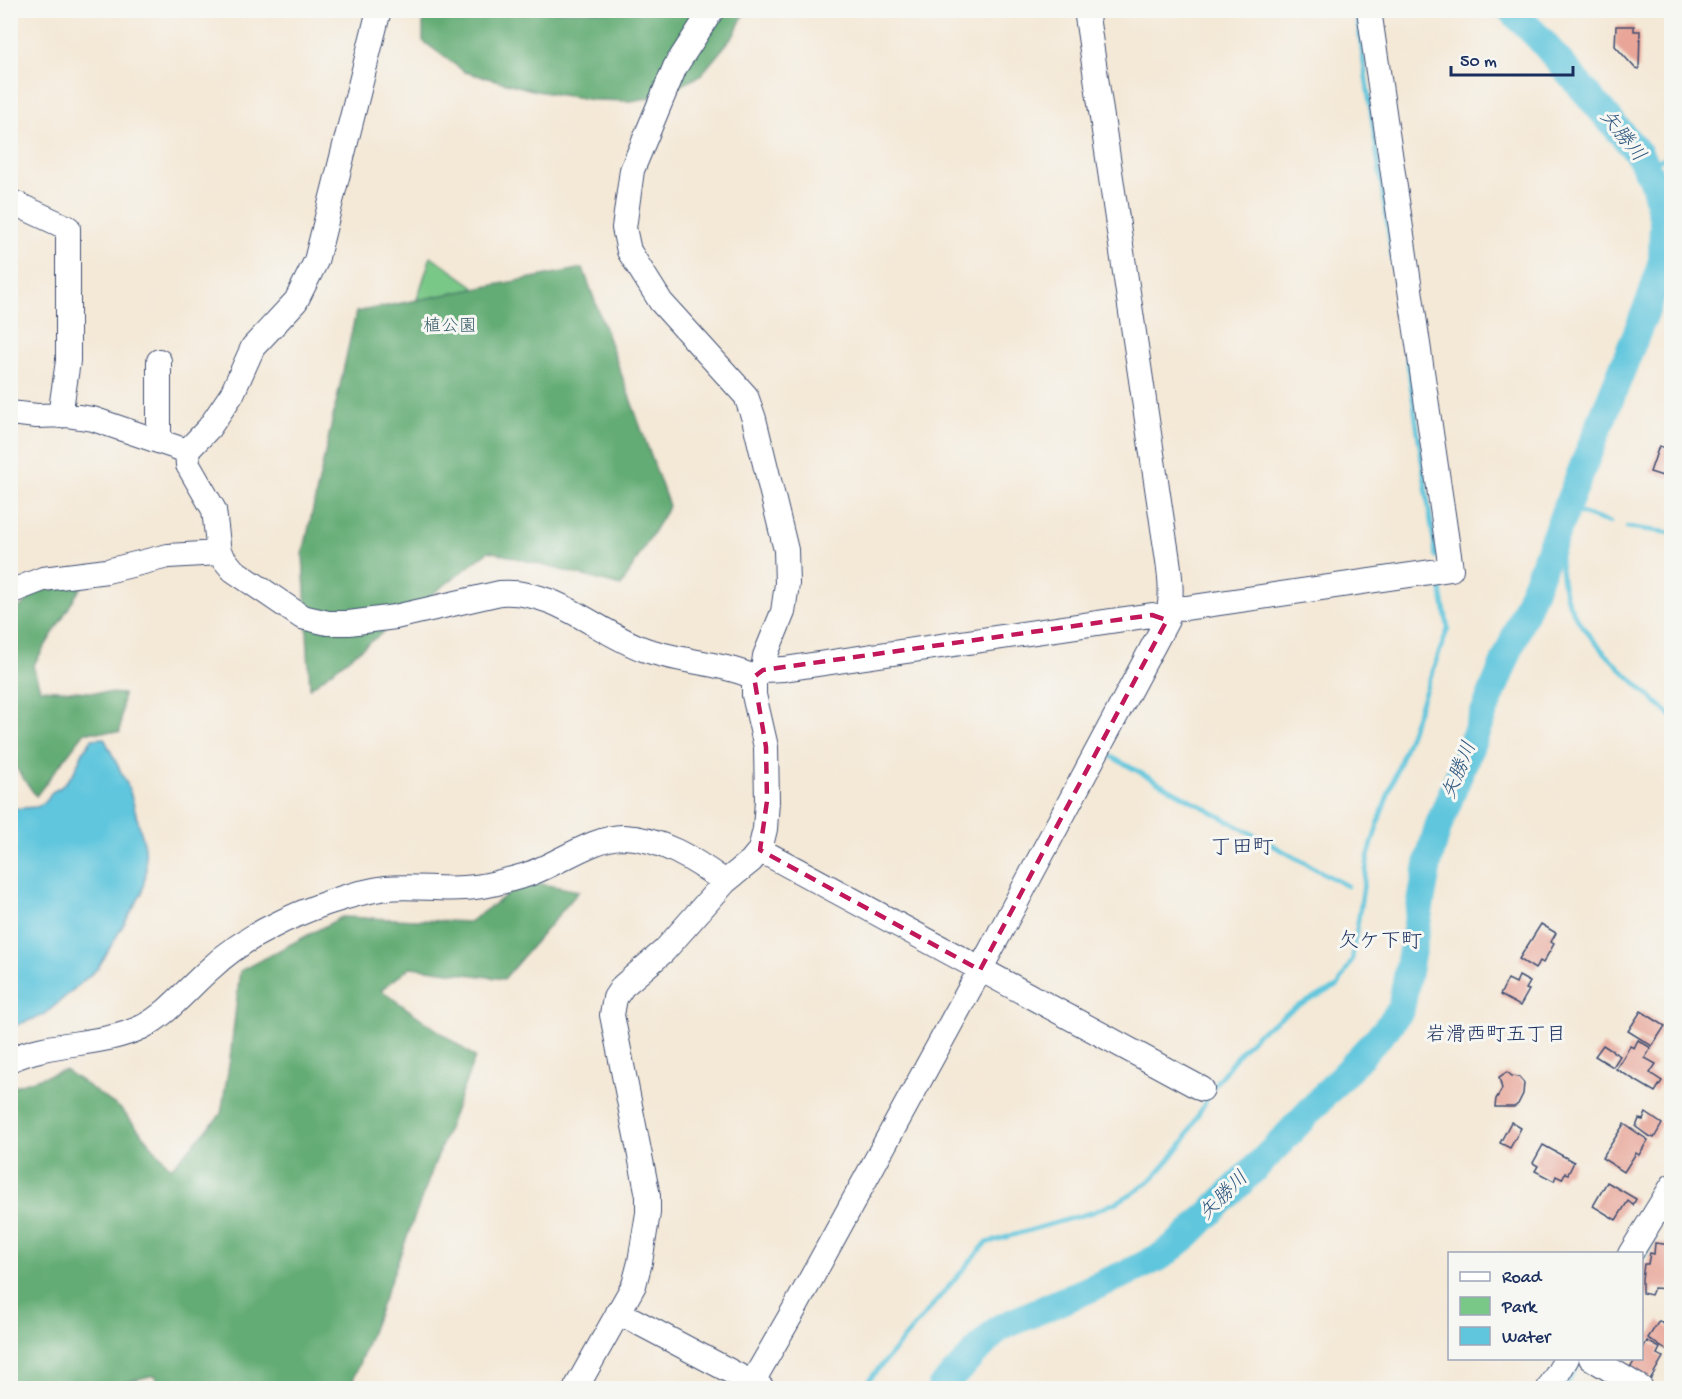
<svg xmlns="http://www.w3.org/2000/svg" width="1682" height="1399" font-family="'Gochi Hand','Klee One',sans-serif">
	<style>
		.green { fill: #7ac887; stroke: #4a7c72; stroke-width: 1.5 }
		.forest { fill: #63ac74; stroke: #3f6e69; stroke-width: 1.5 }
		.water { fill: #60c6dd; stroke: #3e7a9e; stroke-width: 1.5 }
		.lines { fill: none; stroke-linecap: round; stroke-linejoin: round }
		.stream { stroke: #60c6dd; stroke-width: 4.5 }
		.river { stroke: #60c6dd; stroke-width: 28 }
		.building { fill: #e8a598 }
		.minor-casing { stroke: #3c4b70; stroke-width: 26 }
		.minor { stroke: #fff; stroke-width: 24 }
		.marked { fill: none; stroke: #c2185b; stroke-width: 4.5; stroke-dasharray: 12 8; stroke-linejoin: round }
		.labels { text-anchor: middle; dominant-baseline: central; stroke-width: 6; stroke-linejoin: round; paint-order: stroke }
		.park-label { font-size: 18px; fill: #385d6a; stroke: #f6f6f2 }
		.water-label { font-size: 20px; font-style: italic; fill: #2c557e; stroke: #f6f6f2 }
		.neighbourhood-label { font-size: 20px; fill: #1b2f5e; stroke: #f6f6f2 }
		.quarter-label { font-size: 21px; fill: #1b2f5e; stroke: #f6f6f2 }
	</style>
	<rect width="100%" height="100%" fill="#f6f6f2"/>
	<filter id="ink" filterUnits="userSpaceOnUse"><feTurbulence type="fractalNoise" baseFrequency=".0167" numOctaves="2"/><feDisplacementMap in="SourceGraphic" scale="12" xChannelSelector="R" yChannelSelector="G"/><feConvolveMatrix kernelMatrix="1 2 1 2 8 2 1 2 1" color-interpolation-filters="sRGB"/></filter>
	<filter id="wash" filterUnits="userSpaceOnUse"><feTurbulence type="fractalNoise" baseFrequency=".008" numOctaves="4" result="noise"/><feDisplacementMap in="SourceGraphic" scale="24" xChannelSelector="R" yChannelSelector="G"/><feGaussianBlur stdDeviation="1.35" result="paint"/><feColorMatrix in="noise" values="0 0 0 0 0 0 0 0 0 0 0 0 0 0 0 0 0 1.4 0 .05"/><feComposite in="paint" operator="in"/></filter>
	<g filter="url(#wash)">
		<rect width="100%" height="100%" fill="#f4e8d6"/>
		<path class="green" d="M431,256L472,285L494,321L399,355Z"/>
		<path class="forest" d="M423,11H745L734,35L700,76L659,96L631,101L593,100L536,91L465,72L423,41Z
			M583,268L669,506L621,586L489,551L310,688L303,554L356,312Z
			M83,584L33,666L40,689L123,694L120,732H85L36,796L11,761V615L38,591Z
			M526,881L579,891L504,979L411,967L381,990L475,1057L350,1388H161L155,1375L100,1388H11V1087L65,1070L121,1109L171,1168L221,1114L230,1059L240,971L342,917L469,922Z"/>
		<path class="water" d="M104,738L129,788L145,847L146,871L142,893L98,968L44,1015L11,1027V809L37,807L48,799L52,792L61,787L73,774L84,750L92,739Z"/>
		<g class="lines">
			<path class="stream" d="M1356,10L1436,557
				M1645,166L1662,159
				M1566,508L1610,523
				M1562,518C1560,544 1558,570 1566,596C1579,637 1640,686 1672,717
				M1627,527L1672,533
				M1112,757L1347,886
				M1672,854V860
				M1642,1259L1654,1238
				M862,1388L986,1243L1093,1212L1117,1202L1138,1190L1155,1176L1169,1160L1184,1141L1215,1084L1241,1051L1257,1034L1296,1007L1338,986L1352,960L1368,857L1380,817L1448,628L1440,584
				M1564,1388L1580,1362"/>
			<path class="river" d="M941,1388L999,1328L1136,1269L1163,1255L1188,1235L1278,1145L1386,1029L1401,1009L1429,859L1438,827L1652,295L1662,260L1663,221L1655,185L1639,154L1539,38L1511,10"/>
		</g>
		<g id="blocks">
			<path class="building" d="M1616,26H1634V31H1640L1639,69L1635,68L1615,46Z
				M1659,446L1672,450V479L1650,472Z
				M1541,924L1556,933L1551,942L1554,944L1543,963L1540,961L1535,969L1519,959Z
				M1519,976L1530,982L1526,989L1529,990L1520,1006L1500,995L1508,979L1516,983Z
				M1641,1011L1665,1026L1652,1046L1628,1031Z
				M1638,1040L1651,1048L1645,1058L1656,1064L1650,1073L1662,1081L1655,1092L1616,1069L1630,1046L1634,1048Z
				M1603,1045L1620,1056L1613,1067L1595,1056Z
				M1507,1072L1512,1076L1519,1077L1524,1083L1523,1094L1518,1104L1514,1107H1495L1496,1099L1502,1089L1499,1077Z
				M1646,1113L1662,1124L1654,1138L1647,1135L1636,1127L1639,1119L1643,1120Z
				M1511,1122L1521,1128L1510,1148L1500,1143Z
				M1624,1124L1648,1140L1639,1155L1636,1153L1624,1172L1602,1158Z
				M1543,1145L1574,1162L1568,1174L1565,1173L1562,1179L1556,1176L1554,1181L1535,1171L1538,1166L1533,1163Z
				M1607,1182L1636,1199L1633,1205L1628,1201L1616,1220L1593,1206Z
				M1655,1243L1672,1245V1280L1668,1289L1654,1288L1651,1295L1642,1293V1279L1644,1264H1648L1650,1253L1654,1254Z
				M1659,1321L1672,1329V1341L1666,1350L1648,1338Z
				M1647,1341L1660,1348L1657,1354L1663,1357L1648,1383L1628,1372L1636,1358H1642V1350Z"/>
		</g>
	</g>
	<g filter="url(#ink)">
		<use href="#blocks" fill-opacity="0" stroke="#3c4b70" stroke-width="1.5"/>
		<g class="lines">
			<defs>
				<path id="minor" d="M712,10L675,67L632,170L624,228L629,251L661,302L746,396L754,419L786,550L787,584L783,612L765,656L763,670
					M10,201L68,228V361L60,416
					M159,361V441
					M10,413L37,416L66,415L93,419L187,451
					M187,451L188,465L214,510L219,553L233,570L302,617L328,623H349L395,617L500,593C555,589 595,631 643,649C679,662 719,662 754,677
					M187,451L209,428L232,394L253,347L296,301L316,261L379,10
					M10,592L43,579L107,571L168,556L219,553
					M1171,606L1186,608L1451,569L1369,10
					M760,850L1202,1089
					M10,1060C52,1040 100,1047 142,1027C168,1014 189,987 211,968C229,951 249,938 271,927C303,910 350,893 386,888C412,885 438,890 464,888C485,887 505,881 526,875C555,866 593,837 623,837C661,838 695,860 725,882
					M1630,1254L1672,1186
					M618,1312L762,1388
					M1591,1358L1641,1388
					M576,1388L634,1285L640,1262L648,1213V1196L612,1015L615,998L623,986L664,951L725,882L751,861L760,850L765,829L767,801L766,747L754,695V677L763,670L784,669L1152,615L1167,620
					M749,1388L795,1308L980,970L1167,620C1176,589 1166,553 1162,521L1086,10
					M1549,1388L1567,1358"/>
			</defs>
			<use href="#minor" class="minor-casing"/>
			<use href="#minor" class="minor"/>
		</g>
	</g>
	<path class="marked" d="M1152,615L1167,620L980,970L760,850L767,801L766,747L754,677L763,670Z"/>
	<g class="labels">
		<g class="park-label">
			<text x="450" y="327">植公園</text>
		</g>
		<g class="water-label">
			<text transform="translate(1621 137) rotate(51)">矢勝川</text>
			<text transform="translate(1461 771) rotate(-68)">矢勝川</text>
			<text transform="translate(1225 1197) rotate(-45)">矢勝川</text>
		</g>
		<g class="neighbourhood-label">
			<text x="1496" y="1036">岩滑西町五丁目</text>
		</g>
		<g class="quarter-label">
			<text x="1242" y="849">丁田町</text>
			<text x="1380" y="943">欠ケ下町</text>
		</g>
	</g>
	<rect width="1682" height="1399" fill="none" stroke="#f6f6f2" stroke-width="36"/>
	<rect x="1448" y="1252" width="195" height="108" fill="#f6f6f2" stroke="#9ea6b7" stroke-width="1.5"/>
	<rect x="1460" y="1272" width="30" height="9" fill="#ffffff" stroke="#9ea6b7" stroke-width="1.5"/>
	<text x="1502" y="1282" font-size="18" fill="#1b2f5e">Road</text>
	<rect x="1460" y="1297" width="30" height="18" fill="#7ac887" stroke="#9ea6b7" stroke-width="1.5"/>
	<text x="1502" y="1312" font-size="18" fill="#1b2f5e">Park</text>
	<rect x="1460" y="1327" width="30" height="18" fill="#60c6dd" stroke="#9ea6b7" stroke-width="1.5"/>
	<text x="1502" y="1342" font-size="18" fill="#1b2f5e">Water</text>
	<path d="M1451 66v9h122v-9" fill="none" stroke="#1b2f5e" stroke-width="3"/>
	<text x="1460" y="66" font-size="18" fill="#1b2f5e" stroke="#f6f6f2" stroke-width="4.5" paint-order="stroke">50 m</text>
</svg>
